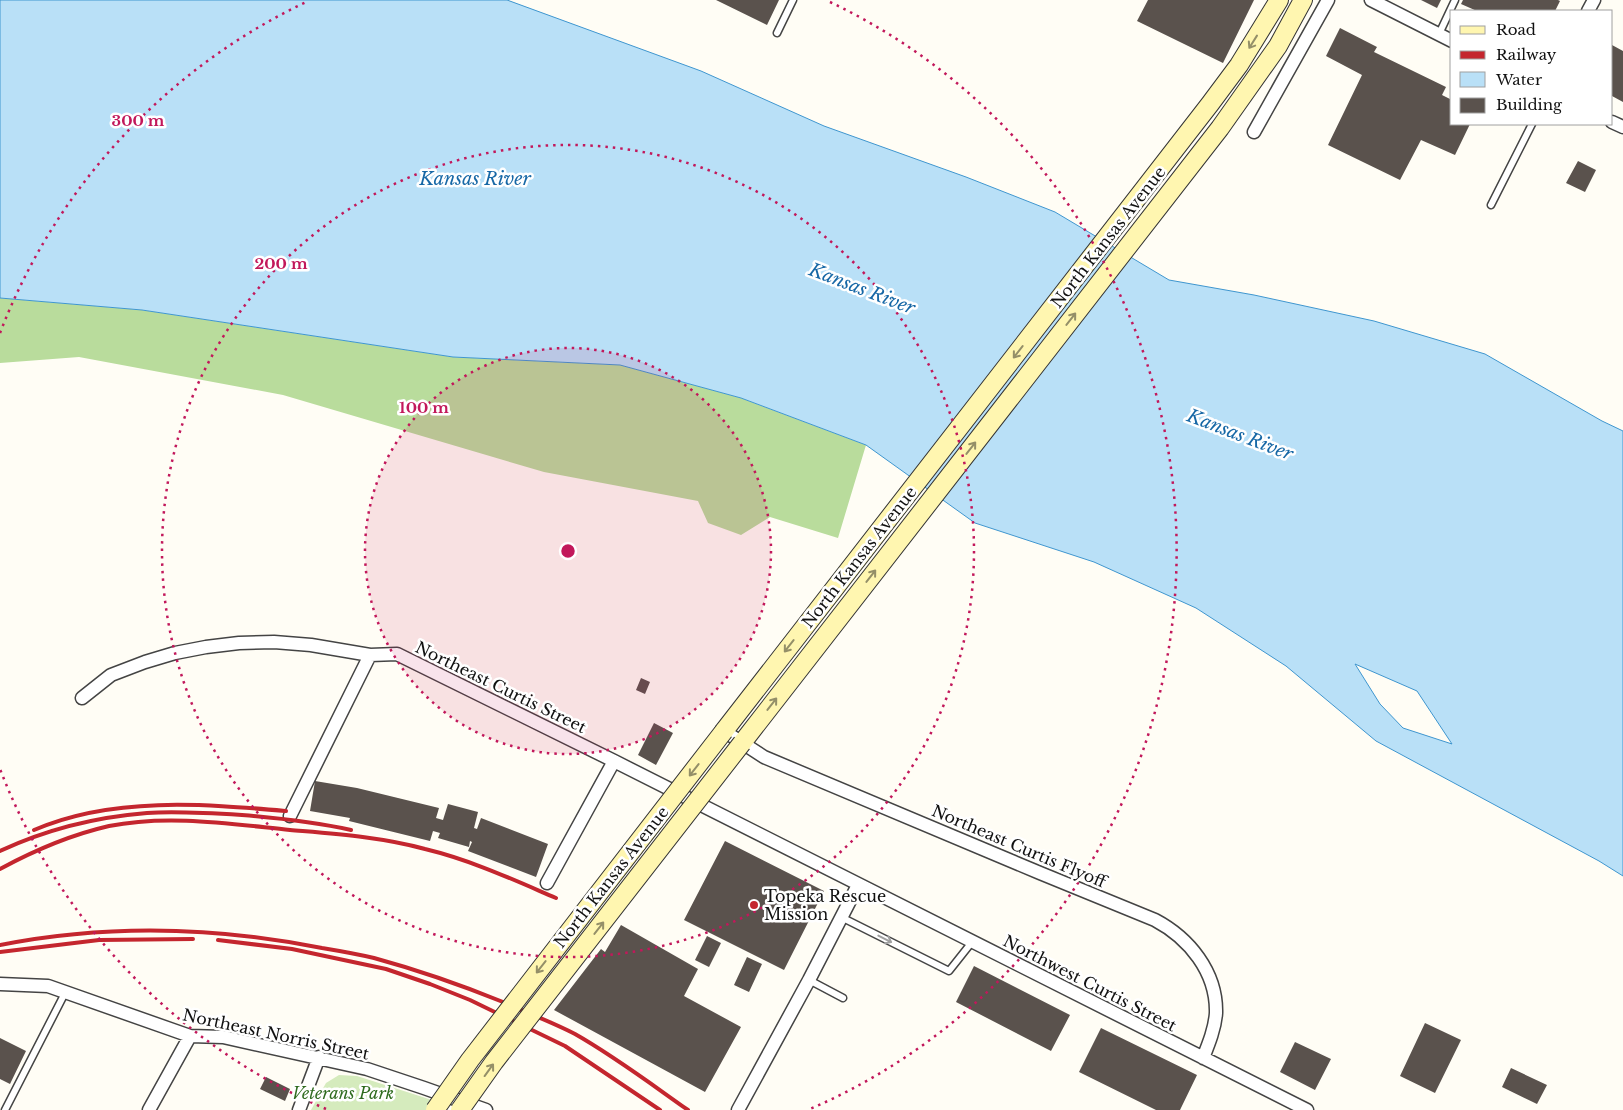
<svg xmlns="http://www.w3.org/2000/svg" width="1623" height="1110" font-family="'Libre Baskerville',serif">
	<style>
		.green { fill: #d5ebbd }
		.forest { fill: #b9dc9c }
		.water { fill: #b9e0f7; stroke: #3f96cf; fill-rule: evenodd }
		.building { fill: #5a524d }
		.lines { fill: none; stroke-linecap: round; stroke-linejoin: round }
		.lane-casing { stroke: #444; stroke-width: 9 }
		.street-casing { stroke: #444; stroke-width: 15 }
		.secondary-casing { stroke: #333; stroke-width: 20 }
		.lane { stroke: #fff; stroke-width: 6 }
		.street { stroke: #fff; stroke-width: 12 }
		.secondary { stroke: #fff6b0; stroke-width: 18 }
		.rail { stroke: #c4262e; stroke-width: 4 }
		.secondary-bridge-casing { stroke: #333; stroke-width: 20; stroke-linecap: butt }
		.secondary-bridge { stroke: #fff6b0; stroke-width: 18 }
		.oneway { stroke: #948f68 }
		.oneway2 { stroke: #a0a0a0 }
		.ring { fill: none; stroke: #c2185b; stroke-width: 2.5; stroke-dasharray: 2.5 5 }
		.poi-dot { fill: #c4262e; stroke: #fff; stroke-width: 2 }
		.labels { text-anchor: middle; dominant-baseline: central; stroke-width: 5; stroke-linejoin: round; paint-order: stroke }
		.street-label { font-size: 16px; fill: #111; stroke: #fff }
		.poi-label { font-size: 16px; fill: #111; stroke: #fff; text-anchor: start }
		.park-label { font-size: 16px; font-style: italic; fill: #2f6b1f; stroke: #fff }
		.water-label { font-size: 18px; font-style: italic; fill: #1768a6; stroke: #fff }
		.centre { fill: #c2185b; stroke: #fff; stroke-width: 2.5 }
		.ring-label { font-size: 15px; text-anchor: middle; font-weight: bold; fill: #c2185b; stroke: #fff; stroke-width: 5; stroke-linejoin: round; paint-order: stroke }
	</style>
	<rect width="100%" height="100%" fill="#fffdf5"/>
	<path class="green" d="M339,1075L357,1076L432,1100L427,1110H311L326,1083Z"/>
	<path class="forest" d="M0,298L142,310L453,357L620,365L741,398L866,445L838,538L770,517L741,535L708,523L698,501L544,472L283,395L79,357L0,363Z"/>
	<path class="water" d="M0,0H507L701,71L824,126L966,177L1055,212L1169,280L1254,295L1374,321L1485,354L1602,421L1623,431V876L1599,861L1376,741L1286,666L1196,608L1094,562L975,523L866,445L741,398L620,365L453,357L142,310L0,298ZM1355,664L1417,691L1452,744L1403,728L1380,704Z"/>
	<path class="building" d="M716,0H779L767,25Z
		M1148,0H1254L1223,63L1137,21Z
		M1421,0H1441L1437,8Z
		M1463,0H1558L1560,1L1555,11H1477L1461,4Z
		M1340,28L1377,47L1374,52L1446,87L1442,95L1452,100V124H1470L1455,155L1421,140L1400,180L1328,145L1362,75L1326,56Z
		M1612,45L1623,51V102L1612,96Z
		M1578,161L1596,170L1585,192L1566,183Z
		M641,678L650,682L645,694L636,690Z
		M654,723L673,733L656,765L638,755Z
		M315,781L357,788L439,808L436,818L443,820L448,804L478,812L474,828L477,829L481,818L548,844L536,877L468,851L472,842L470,841L469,847L438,838L440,833L433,831L430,841L349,821L350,818L310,811Z
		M725,841L824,891L784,970L684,920Z
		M621,925L698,969L684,996L741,1027L705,1092L554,1010L601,949L605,952Z
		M707,936L721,943L709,967L695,960Z
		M747,957L762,964L749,992L734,985Z
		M974,966L1070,1015L1051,1051L956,1002Z
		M1425,1023L1461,1040L1435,1093L1400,1076Z
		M1101,1028L1197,1075L1180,1110H1156L1079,1072Z
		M0,1038L26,1051L10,1084L0,1079Z
		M1295,1042L1331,1059L1315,1090L1280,1072Z
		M1511,1068L1547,1085L1537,1104L1502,1087Z
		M266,1077L290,1089L285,1101L260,1089Z"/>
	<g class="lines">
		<defs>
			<path id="lane" d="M777,33L793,0
				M1439,34L1455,0
				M1491,205L1532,124
				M841,917L949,971L972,942
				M809,980L843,998
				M5,1110L65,993"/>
			<path id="street" d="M1371,0L1452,41
				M1588,11L1594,0
				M1612,122L1623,127
				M1254,132L1328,0
				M82,698L111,675L145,662L175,653L206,647L239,643L274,642L311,645L370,655L397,654L614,761L1307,1110
				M724,731L764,757L1040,873L1155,920C1189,938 1217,972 1216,1013C1215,1028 1209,1043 1203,1058
				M290,816L370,655
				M547,883L614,761
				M0,984L48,986L190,1036L223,1037L367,1069L424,1088L486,1110
				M149,1110L190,1036
				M299,1110L319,1057
				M738,1110L809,980L858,885"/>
			<path id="secondary" d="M724,731L1210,104L1239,65L1279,0
				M742,743L1220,128L1278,46L1303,0"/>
		</defs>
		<use href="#lane" class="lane-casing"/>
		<use href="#street" class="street-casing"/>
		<use href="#secondary" class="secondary-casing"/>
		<use href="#lane" class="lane"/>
		<use href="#street" class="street"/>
		<use href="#secondary" class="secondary"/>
		<path class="rail" d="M34,830C112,796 204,804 286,811
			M0,851C45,830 97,817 147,813C178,811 210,813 242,815C278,818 315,822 351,830
			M0,869C35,850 70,835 109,826C168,814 231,824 290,830C336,834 381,837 425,849C471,860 514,880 556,898
			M218,940L292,949L386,969L430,984L470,1000L565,1046L660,1110
			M0,945C106,924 217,927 322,948C340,951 357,954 374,958C418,970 461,985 503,1002C527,1013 552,1022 575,1034C614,1056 651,1084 688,1110
			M0,952L99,940L193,939"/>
		<defs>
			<path id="secondary-bridge" d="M435,1110L470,1060L724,731
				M460,1110L494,1062L742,743"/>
		</defs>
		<use href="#secondary-bridge" class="secondary-bridge-casing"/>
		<use href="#secondary-bridge" class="secondary-bridge"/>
	</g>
	<defs><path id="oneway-shaft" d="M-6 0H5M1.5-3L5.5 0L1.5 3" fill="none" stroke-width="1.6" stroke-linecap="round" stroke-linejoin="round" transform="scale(1.25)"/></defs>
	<g class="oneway">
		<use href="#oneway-shaft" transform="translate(1253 42) rotate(122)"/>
		<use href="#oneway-shaft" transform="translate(1071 319) rotate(-52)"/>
		<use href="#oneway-shaft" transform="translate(1018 352) rotate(128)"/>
		<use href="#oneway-shaft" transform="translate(971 448) rotate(-52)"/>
		<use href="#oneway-shaft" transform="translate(871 576) rotate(-52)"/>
		<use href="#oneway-shaft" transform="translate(789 646) rotate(128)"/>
		<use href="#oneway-shaft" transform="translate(772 704) rotate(-52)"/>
		<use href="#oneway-shaft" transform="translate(694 770) rotate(128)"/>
		<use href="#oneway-shaft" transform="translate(599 928) rotate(-52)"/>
		<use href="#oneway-shaft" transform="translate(541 967) rotate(128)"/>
		<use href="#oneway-shaft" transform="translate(489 1070) rotate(-54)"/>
	</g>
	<use class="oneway2" href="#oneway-shaft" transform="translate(885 939) rotate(27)"/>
	<circle cx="568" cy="551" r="203" fill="#c2185b" fill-opacity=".12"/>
	<g class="ring">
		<circle cx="568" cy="551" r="203"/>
		<circle cx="568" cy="551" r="406"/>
		<path d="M326 1109A608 608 0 0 1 0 769M0 333A608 608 0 0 1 306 2M830 2A608 608 0 0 1 810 1109"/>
	</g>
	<circle class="poi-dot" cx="754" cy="905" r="5"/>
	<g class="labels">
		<g class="street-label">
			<text transform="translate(1108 237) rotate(-52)">North Kansas Avenue</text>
			<text transform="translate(859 557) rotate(-52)">North Kansas Avenue</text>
			<text transform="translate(501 687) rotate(26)">Northeast Curtis Street</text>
			<text transform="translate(1019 846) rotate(23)">Northeast Curtis Flyoff</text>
			<text transform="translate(611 877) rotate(-52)">North Kansas Avenue</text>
			<text transform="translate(1090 983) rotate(27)">Northwest Curtis Street</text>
			<text transform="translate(276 1034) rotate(12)">Northeast Norris Street</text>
		</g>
		<g class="poi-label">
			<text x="764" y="896">Topeka Rescue<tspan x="764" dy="18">Mission</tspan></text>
		</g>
		<g class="park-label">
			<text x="343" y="1093">Veterans Park</text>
		</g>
		<g class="water-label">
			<text x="475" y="179">Kansas River</text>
			<text transform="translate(862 289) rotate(21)">Kansas River</text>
			<text transform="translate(1240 435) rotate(21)">Kansas River</text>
		</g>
	</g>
	<circle cx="568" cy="551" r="8" class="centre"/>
	<g class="ring-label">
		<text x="138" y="126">300 m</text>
		<text x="281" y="269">200 m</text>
		<text x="424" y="413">100 m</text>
	</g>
	<rect x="1450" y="10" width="162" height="115" fill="#ffffff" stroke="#a0a0a0"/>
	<rect x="1460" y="26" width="25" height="8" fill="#fff6b0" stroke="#a0a0a0"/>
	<text x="1496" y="35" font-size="15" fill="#111111">Road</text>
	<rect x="1460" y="51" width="25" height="8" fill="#c4262e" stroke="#a0a0a0"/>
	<text x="1496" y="60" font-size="15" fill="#111111">Railway</text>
	<rect x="1460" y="72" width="25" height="15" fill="#b9e0f7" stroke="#a0a0a0"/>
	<text x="1496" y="85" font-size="15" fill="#111111">Water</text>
	<rect x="1460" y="98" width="25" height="15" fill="#5a524d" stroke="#a0a0a0"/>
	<text x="1496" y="110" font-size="15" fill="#111111">Building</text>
</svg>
